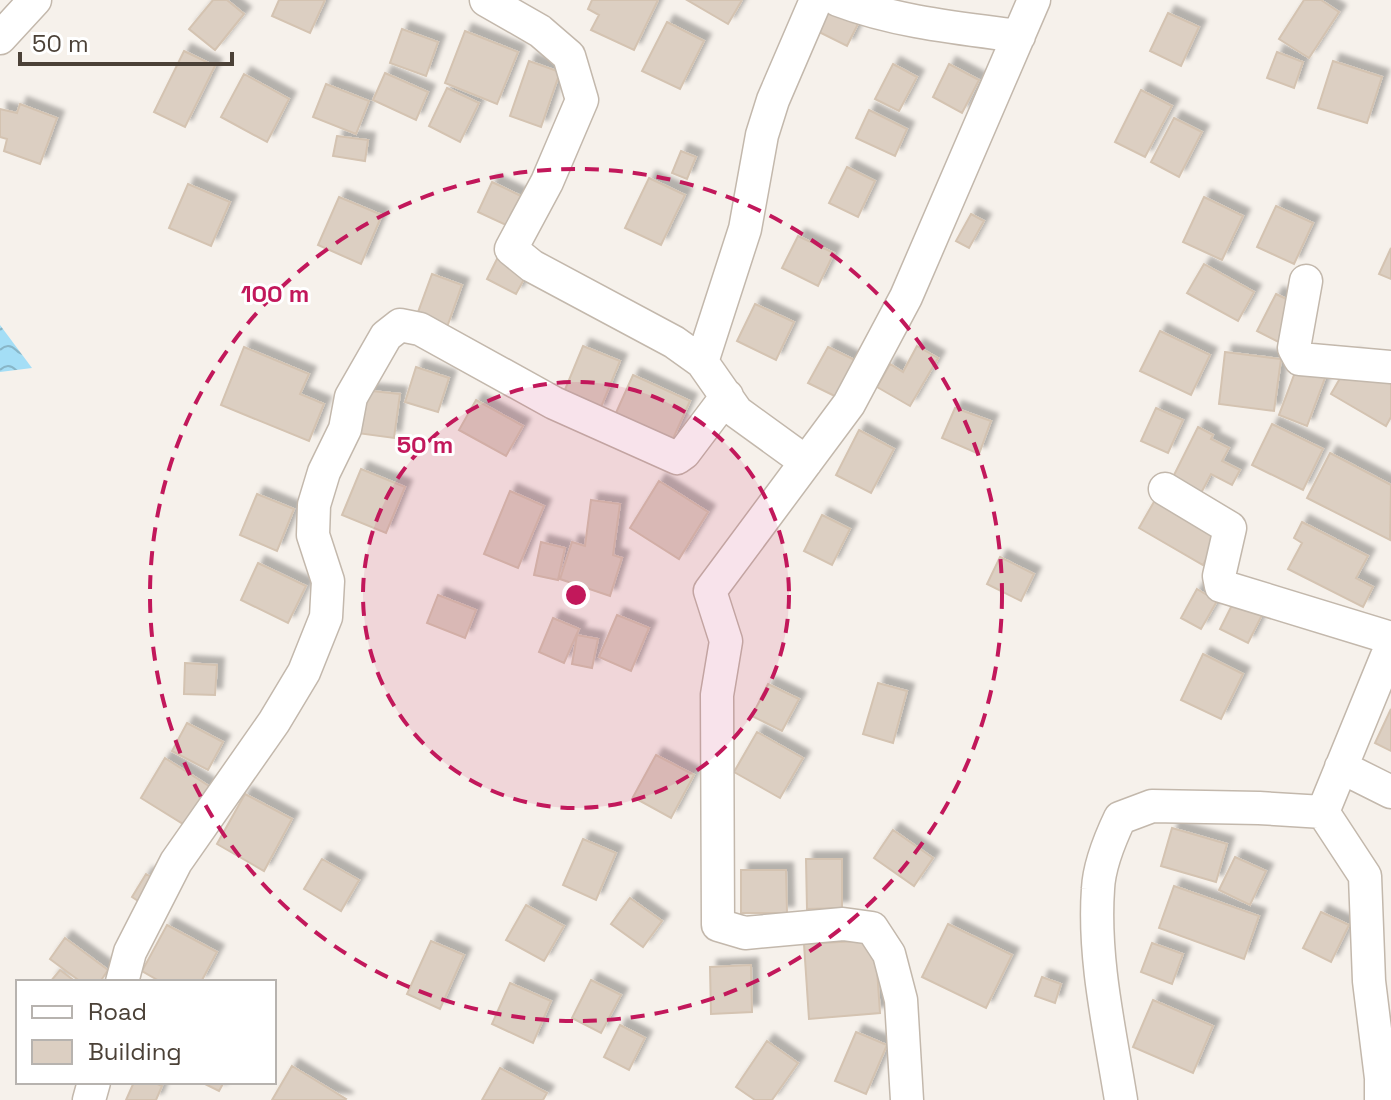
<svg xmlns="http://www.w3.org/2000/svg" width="1391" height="1100" font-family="'Space Grotesk',sans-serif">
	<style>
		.water { fill: url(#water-waves) }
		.building { fill: #dccfc2; stroke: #d4c3b1; stroke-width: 2; filter: url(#shadow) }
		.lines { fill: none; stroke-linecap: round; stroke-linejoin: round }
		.street-casing { stroke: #c3b8ac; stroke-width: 35 }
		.street { stroke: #fff; stroke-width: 32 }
		.ring { fill: none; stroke: #c2185b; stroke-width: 4; stroke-dasharray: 14 10 }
		.centre { fill: #c2185b; stroke: #fff; stroke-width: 4 }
		.ring-label { font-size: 24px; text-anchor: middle; font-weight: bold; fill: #c2185b; stroke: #fff; stroke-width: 6; stroke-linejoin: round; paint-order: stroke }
	</style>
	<defs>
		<pattern id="water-waves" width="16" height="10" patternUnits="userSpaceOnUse" patternTransform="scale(2)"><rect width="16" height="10" fill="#a4def6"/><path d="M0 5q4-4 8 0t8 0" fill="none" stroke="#88b6c8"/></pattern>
		<filter id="shadow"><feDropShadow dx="7" dy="-7" stdDeviation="2" flood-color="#0004"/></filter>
	</defs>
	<rect width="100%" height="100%" fill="#f6f1eb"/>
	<path class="water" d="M0,325L32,368L0,372Z"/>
	<path class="building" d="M213,0H227L244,14L215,50L189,29Z
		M279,0H325L310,33L272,16Z
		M592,0H658L634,50L591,30L599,15L588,9Z
		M687,0H742L728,24Z
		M824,0L861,18L847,46L811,28Z
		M1304,0H1321L1339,12L1309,58L1279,39Z
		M1168,13L1199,27L1181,66L1150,51Z
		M667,22L704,41L680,89L642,71Z
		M402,29L438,42L426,76L390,63Z
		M465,31L518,52L497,104L445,83Z
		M184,51L215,66L185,127L154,112Z
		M1277,52L1303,62L1294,88L1267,78Z
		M529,61L560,72L541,127L510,116Z
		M1333,61L1382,77L1367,123L1318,108Z
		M893,64L917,77L899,111L875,99Z
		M949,64L979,80L962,113L933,97Z
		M385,73L428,92L416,120L373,100Z
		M244,74L289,99L267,142L221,117Z
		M326,84L369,101L356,134L313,117Z
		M447,88L479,103L460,142L429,126Z
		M1141,90L1172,106L1145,157L1115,142Z
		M20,104L57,118L40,164L4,151L7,139L0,137V109L17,113Z
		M869,110L907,129L895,156L856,138Z
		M1174,118L1202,132L1179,177L1151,162Z
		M337,136L368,140L365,161L333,156Z
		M681,151L696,157L687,179L672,173Z
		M847,167L875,181L858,217L829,203Z
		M649,178L685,195L661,245L625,228Z
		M492,182L521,196L506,225L478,212Z
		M188,184L230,202L211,246L169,228Z
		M339,197L382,215L361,264L318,245Z
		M1204,197L1243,216L1222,260L1183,242Z
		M1276,206L1313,223L1294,264L1257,247Z
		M971,214L984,221L969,248L956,241Z
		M798,236L834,253L818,286L782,268Z
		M1391,248V279L1379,274Z
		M499,255L529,270L516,294L487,279Z
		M1204,264L1254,292L1238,321L1187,293Z
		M432,274L462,285L447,327L417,315Z
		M1276,294L1307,309L1288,347L1257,331Z
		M755,304L794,322L776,360L737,341Z
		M1160,331L1210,355L1191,395L1140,371Z
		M583,346L620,361L599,412L562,397Z
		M917,346L938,358L910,406L877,387L890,364L903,372Z
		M244,347L309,374L300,394L324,404L309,441L221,405Z
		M828,347L857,361L843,400L808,383Z
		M1225,352L1281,359L1274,411L1219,404Z
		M1353,356L1391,378V417L1386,426L1331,394Z
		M1300,359L1328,370L1307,426L1279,415Z
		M416,367L449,378L438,412L405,402Z
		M633,375L690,401L672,441L615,415Z
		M362,390L400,394L394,438L357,433Z
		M476,400L523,426L506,456L459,430Z
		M955,408L991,421L979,454L942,438Z
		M1156,408L1183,420L1168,453L1141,441Z
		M1272,424L1323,449L1303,490L1252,465Z
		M1198,427L1213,435L1211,439L1229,448L1222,461L1240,470L1232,485L1211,474L1200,495L1171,481Z
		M859,430L894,449L871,493L836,475Z
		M1330,453L1391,485L1390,540L1307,498Z
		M361,469L405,487L386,533L342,515Z
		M659,481L708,512L679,559L630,528Z
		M510,491L544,506L518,568L484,554Z
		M1159,493L1222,530L1203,565L1139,528Z
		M257,494L294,509L277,551L240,535Z
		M591,500L620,504L613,555L622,558L610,596L560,579L572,542L585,546Z
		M822,515L850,529L832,565L804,551Z
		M1302,522L1368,556L1356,578L1373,587L1363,607L1288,569L1302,543L1294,538Z
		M541,542L565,548L558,580L534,575Z
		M1000,557L1034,574L1021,601L987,584Z
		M258,563L306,586L288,623L241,600Z
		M1197,589L1217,601L1201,629L1181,618Z
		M1238,593L1266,607L1248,643L1220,629Z
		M438,595L476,610L465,638L427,623Z
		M617,615L649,628L631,671L599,657Z
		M553,618L579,629L564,663L539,652Z
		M577,635L598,639L592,668L572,664Z
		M1203,654L1243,674L1221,719L1181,700Z
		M185,663L217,665L215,695L184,694Z
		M878,683L907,691L893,743L863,734Z
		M768,684L799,699L782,731L752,716Z
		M1391,709V751L1375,743Z
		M187,723L223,742L208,770L172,751Z
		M757,732L803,758L780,798L734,772Z
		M656,755L694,775L671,818L633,797Z
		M165,758L212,788L188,827L141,798Z
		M245,794L292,819L264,871L217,844Z
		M1172,828L1227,844L1216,882L1161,866Z
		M893,830L933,858L914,886L874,858Z
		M583,839L616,853L596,900L563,885Z
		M1235,857L1266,871L1250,905L1219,890Z
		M322,859L359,880L341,911L304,889Z
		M806,859H842V908L807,909Z
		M741,870H786L787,913H741Z
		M146,874L167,886L152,910L132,897Z
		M1174,886L1259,916L1244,959L1159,928Z
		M630,898L662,921L643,947L611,924Z
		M526,905L564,926L544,961L506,940Z
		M1321,912L1349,925L1331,962L1303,948Z
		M948,924L1012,955L986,1008L922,977Z
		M167,925L217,952L201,982H161L142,971Z
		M65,938L108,970L100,982H81L50,959Z
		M875,940L880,1013L809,1019L804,944Z
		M431,941L464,955L440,1009L407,994Z
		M1152,943L1183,954L1172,984L1141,972Z
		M751,965L752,1012L711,1014L710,967Z
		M60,970L76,982H50Z
		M1042,977L1061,984L1055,1003L1035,996Z
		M591,980L621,995L601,1033L572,1018Z
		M510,983L551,1001L533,1043L492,1024Z
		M1153,1000L1213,1026L1193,1073L1133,1047Z
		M620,1025L645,1038L629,1070L604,1057Z
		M856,1032L887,1045L866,1094L835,1081Z
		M767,1041L798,1063L772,1100H755L736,1087Z
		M292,1066L346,1099L345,1100H272Z
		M500,1068L547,1093L543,1100H482Z
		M134,1082H153L162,1086L156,1100H126Z
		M201,1082H224L219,1091Z"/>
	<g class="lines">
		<defs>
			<path id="street" d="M486,0L540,31L569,56L582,100L547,182L511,249L532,266L674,342L702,362L737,412L806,462
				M838,0C896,22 958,28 1019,36
				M0,38L35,0
				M1306,281L1294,348L1300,359L1391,367
				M702,362L745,229L762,135L773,100L816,0
				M1165,489L1230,528L1219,576L1221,586L1391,638
				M1341,767L1391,792
				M1323,812L1365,876L1369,981L1381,1078V1100
				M122,982L130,952L176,862L274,722L304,672L326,617L328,581L313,535L314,505L324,472L345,429L351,397L386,336L400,325L420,329L554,403L677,458L684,453L727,396
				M89,1100L94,1082
				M907,1100L901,1000L889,954L872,928L843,924L745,933L718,925L717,695L726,641L710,591L849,404L906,297L1034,0
				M1121,1100C1110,1031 1093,959 1098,889C1099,866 1110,839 1120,818L1152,806L1259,808L1323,812L1391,646"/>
		</defs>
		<use href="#street" class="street-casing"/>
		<use href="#street" class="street"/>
	</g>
	<circle cx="576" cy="595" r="213" fill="#c2185b" fill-opacity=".12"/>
	<g class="ring">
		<circle cx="576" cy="595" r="213"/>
		<circle cx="576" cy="595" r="426"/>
	</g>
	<circle cx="576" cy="595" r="12" class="centre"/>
	<g class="ring-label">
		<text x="275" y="302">100 m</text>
		<text x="425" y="453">50 m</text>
	</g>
	<rect x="16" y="980" width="260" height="104" fill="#ffffff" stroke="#b7b3af" stroke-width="2"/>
	<rect x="32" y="1006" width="40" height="12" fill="#ffffff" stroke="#b7b3af" stroke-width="2"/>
	<text x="88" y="1020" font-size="24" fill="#4b4137">Road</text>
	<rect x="32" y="1040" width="40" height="24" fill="#dccfc2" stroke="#b7b3af" stroke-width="2"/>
	<text x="88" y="1060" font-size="24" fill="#4b4137">Building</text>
	<path d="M20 52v12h212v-12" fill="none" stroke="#4b4137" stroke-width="4"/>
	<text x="32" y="52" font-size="24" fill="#4b4137" stroke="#ffffff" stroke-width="6" paint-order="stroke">50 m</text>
</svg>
